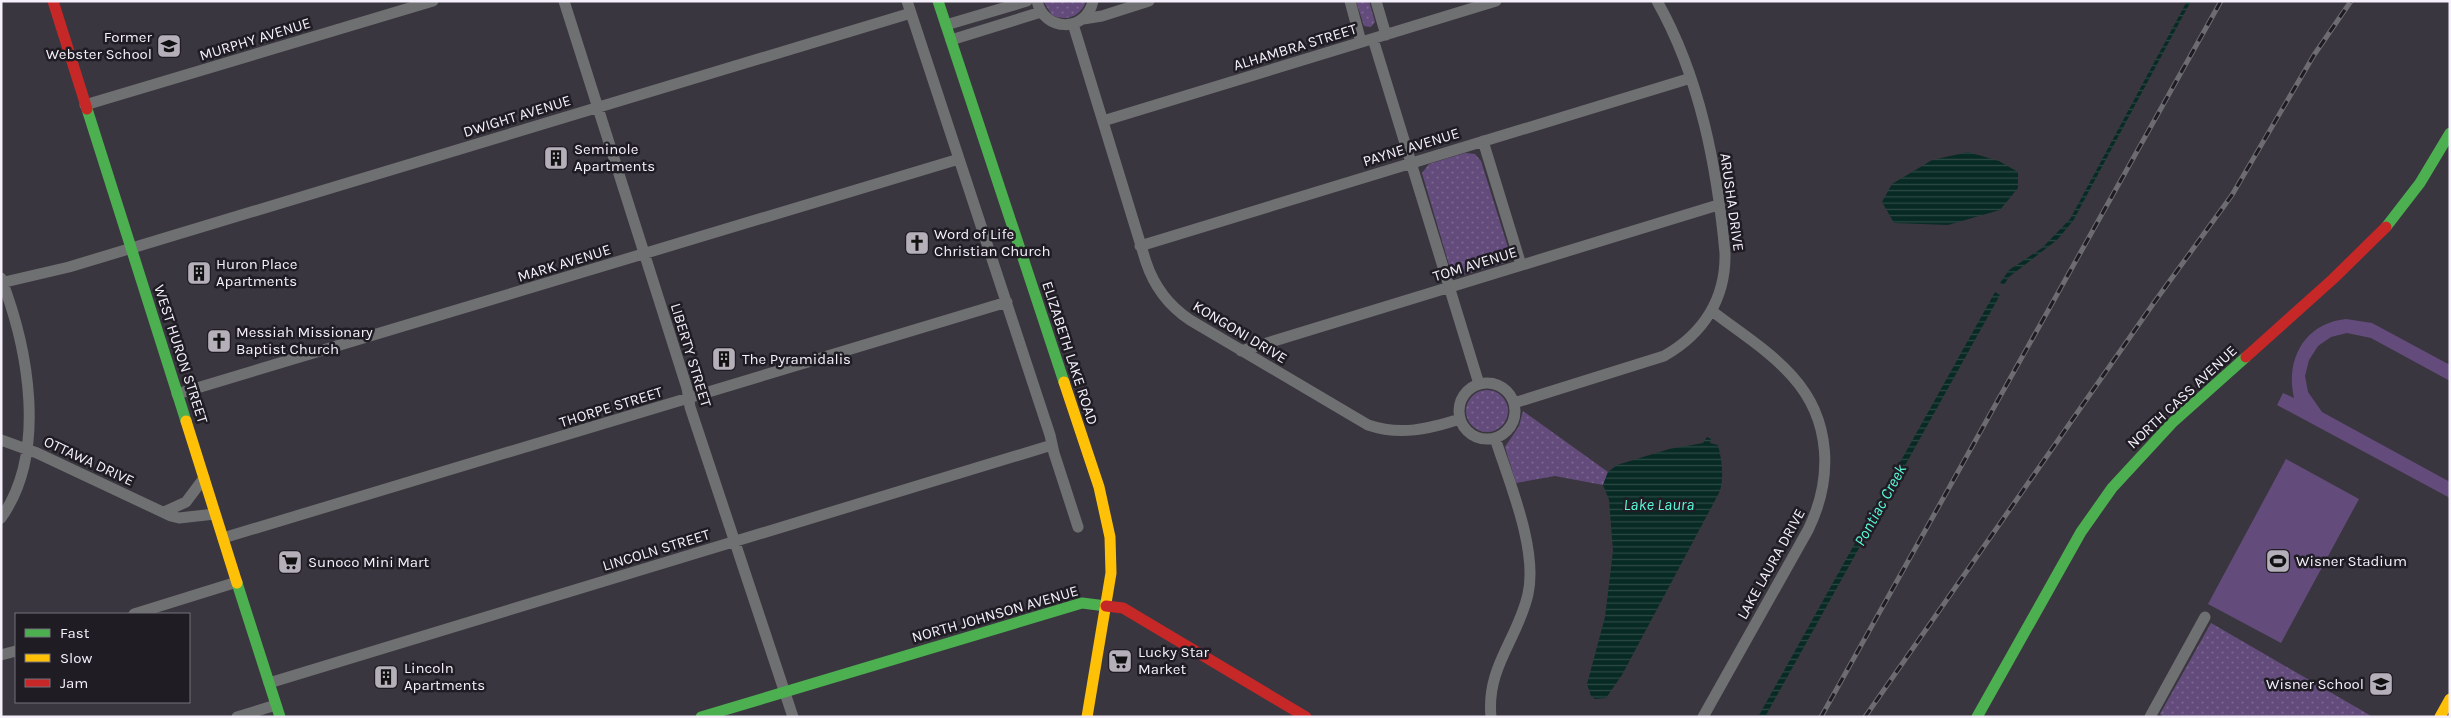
<svg xmlns="http://www.w3.org/2000/svg" width="2451" height="718" font-family="Karla,sans-serif">
	<style>
		.green { fill: url(#green-dots) }
		.pitch { fill: #634c7b }
		.water { fill: url(#water-rules) }
		.lines { fill: none; stroke-linecap: round; stroke-linejoin: round }
		.street { stroke: #6f7071; stroke-width: 11 }
		.fast { stroke: #4caf50; stroke-width: 11 }
		.slow { stroke: #ffc107; stroke-width: 11 }
		.jam { stroke: #c62828; stroke-width: 11 }
		.rail-casing { stroke: #6d6c71; stroke-width: 5 }
		.rail { stroke: #1f1c24; stroke-width: 3; stroke-dasharray: 9; stroke-linecap: butt }
		.labels { text-anchor: middle; dominant-baseline: central; stroke-width: 5; stroke-linejoin: round; paint-order: stroke }
		.poi-label { font-size: 15px; fill: #f5f0fb; stroke: #1f1c24; text-anchor: start }
		.street-label { font-size: 15px; fill: #f5f0fb; stroke: #1f1c24 }
		.water-label { font-size: 16px; font-style: italic; fill: #5bf9d9; stroke: #1f1c24 }
	</style>
	<defs>
		<pattern id="green-dots" width="8" height="8" patternUnits="userSpaceOnUse" patternTransform="scale(1.25)"><rect width="8" height="8" fill="#634c7b"/><path d="M2 2h.1M6 6h.1" fill="none" stroke="#7a668f" stroke-width="1.8" stroke-linecap="round"/></pattern>
		<pattern id="water-rules" width="6" height="5" patternUnits="userSpaceOnUse" patternTransform="scale(1.25)"><rect width="6" height="5" fill="#082a24"/><path d="M0 2.5h6" fill="none" stroke="#2d4945"/></pattern>
	</defs>
	<rect width="100%" height="100%" fill="#3a363f"/>
	<path class="green" d="M1043,1H1086C1081,16 1067,22 1052,15Z
		M1356,1H1369L1375,22L1371,27L1364,26Z
		M1465,153L1475,154L1481,161L1510,254L1504,263L1460,276L1453,273L1450,268L1422,173L1429,164Z
		M1466 411a21 21 0 1 1 42 0a21 21 0 1 1-42 0Z
		M1523,411L1608,472L1603,485L1555,476L1516,483L1505,447L1519,426Z
		M2211,623L2373,717H2164L2160,714Z"/>
	<path class="pitch" d="M2346,319L2372,323L2450,365V381L2371,338L2347,333L2331,337L2318,346L2309,360L2305,376L2308,392L2322,412L2450,482V498L2277,405L2283,393L2294,398C2285,359 2305,323 2346,319Z
		M2286,459L2359,499L2281,643L2208,604Z"/>
	<path class="water" d="M2187,1H2191L2073,221L2057,240L2009,277L2004,285L2000,283L2009,270L2042,248L2070,219Z
		M1968,152L1999,161L2018,172V188L2000,210L1948,225L1894,223L1882,202L1892,184L1932,160Z
		M1995,292L2000,295L1765,717H1758Z
		M1707,437L1711,439L1710,443L1718,445C1722,461 1724,475 1720,491L1622,675L1606,698L1595,699L1591,696L1587,684L1605,617L1613,551L1609,500L1603,485L1608,472L1617,465L1669,449L1703,443Z"/>
	<g class="lines">
		<path class="street" d="M564,1L687,388L690,407L793,717
			M907,1L1050,435L1054,453L1078,527
			M1037,1C1044,32 1086,33 1093,1
			M1350,1L1361,42
			M1376,1L1386,35
			M1083,19L1102,16L1149,1
			M1073,24L1146,262C1154,286 1169,306 1190,320L1368,425C1401,436 1428,429 1460,419
			M946,25L1027,1
			M1373,39L1479,384
			M951,40L1041,12
			M85,105L433,1
			M1103,121L1496,1
			M1483,141L1521,265
			M1140,246L1691,78
			M1,278C28,348 48,452 1,518
			M1,283L69,267L911,13
			M1241,351L1718,205
			M1459 411a28 28 0 1 1 56 0a28 28 0 1 1-56 0Z
			M177,394L959,159
			M1514,403L1664,356C1703,334 1726,299 1725,253C1717,167 1700,77 1657,1
			M1,440L37,453L171,516L179,518L215,514
			M164,512L186,502L204,478
			M223,538L1007,302
			M134,614L237,582
			M1,655L16,651
			M269,683L1052,445
			M237,717L276,705
			M1491,717C1486,667 1518,639 1528,594C1538,549 1509,482 1495,438
			M1703,717L1808,530C1833,479 1832,420 1792,376C1770,351 1739,332 1712,311
			M2150,717L2205,617"/>
		<path class="fast" d="M938,1L1064,382
			M87,109L186,421
			M2386,227L2420,183L2450,133
			M237,583L280,717
			M701,717L1082,603L1106,606
			M1977,717L2081,532L2112,488L2172,423L2246,357"/>
		<path class="slow" d="M1064,382L1099,487L1110,537L1111,573L1087,717
			M186,421L237,583
			M2440,717L2450,699"/>
		<path class="jam" d="M53,1L87,109
			M2246,357L2333,279L2386,227
			M1106,606L1123,608L1306,717"/>
		<defs>
			<path id="rail" d="M1821,717L2221,1
				M1865,717L2153,304L2232,195L2314,55L2351,1"/>
		</defs>
		<use href="#rail" class="rail-casing"/>
		<use href="#rail" class="rail"/>
	</g>
	<defs>
		<symbol id="school-square" viewBox="-11 -11 22 22"><rect x="-9" y="-9" width="18" height="18" rx="4" fill="#b4afb9" stroke="#1f1c24"/><path d="M0-5L7-2L0 1L-7-2ZM-4 1L0 2.5L4 1V4Q0 6-4 4Z" fill="#111"/></symbol>
		<symbol id="building-square" viewBox="-11 -11 22 22"><rect x="-9" y="-9" width="18" height="18" rx="4" fill="#b4afb9" stroke="#1f1c24"/><path d="M-4-6H4V6H1V3H-1V6H-4ZM-2.5-4.3h1.7v1.8h-1.7ZM.8-4.3h1.7v1.8H.8ZM-2.5-1h1.7V.8h-1.7ZM.8-1h1.7V.8H.8Z" fill="#111"/></symbol>
		<symbol id="church-square" viewBox="-11 -11 22 22"><rect x="-9" y="-9" width="18" height="18" rx="4" fill="#b4afb9" stroke="#1f1c24"/><path d="M-1.2-6h2.4v3.5h3.3v2.4h-3.3V6h-2.4V-.1h-3.3v-2.4h3.3Z" fill="#111"/></symbol>
		<symbol id="stadium-square" viewBox="-11 -11 22 22"><rect x="-9" y="-9" width="18" height="18" rx="4" fill="#b4afb9" stroke="#1f1c24"/><path d="M0-5a6.5 5 0 1 0 0 10a6.5 5 0 1 0 0-10ZM-3.5-1.8h7v3.6h-7Z" fill="#111"/></symbol>
		<symbol id="supermarket-square" viewBox="-11 -11 22 22"><rect x="-9" y="-9" width="18" height="18" rx="4" fill="#b4afb9" stroke="#1f1c24"/><path d="M-6-5.5h2.5l.6 2H6L4.5 2H-2.5L-4.4-4H-6ZM-1.5 3.2a1.3 1.3 0 1 0 .1 0ZM3 3.2a1.3 1.3 0 1 0 .1 0Z" fill="#111"/></symbol>
	</defs>
	<g fill-rule="evenodd">
		<use href="#school-square" x="155" y="32" width="28" height="28"/>
		<use href="#building-square" x="542" y="144" width="28" height="28"/>
		<use href="#church-square" x="903" y="229" width="28" height="28"/>
		<use href="#building-square" x="185" y="259" width="28" height="28"/>
		<use href="#church-square" x="205" y="327" width="28" height="28"/>
		<use href="#building-square" x="710" y="345" width="28" height="28"/>
		<use href="#stadium-square" x="2264" y="547" width="28" height="28"/>
		<use href="#supermarket-square" x="276" y="548" width="28" height="28"/>
		<use href="#supermarket-square" x="1106" y="647" width="28" height="28"/>
		<use href="#building-square" x="372" y="663" width="28" height="28"/>
		<use href="#school-square" x="2367" y="670" width="28" height="28"/>
	</g>
	<g class="labels">
		<g class="poi-label">
			<text x="152" y="37" text-anchor="end">Former<tspan x="152" dy="17">Webster School</tspan></text>
			<text x="574" y="149">Seminole<tspan x="574" dy="17">Apartments</tspan></text>
			<text x="934" y="234">Word of Life<tspan x="934" dy="17">Christian Church</tspan></text>
			<text x="216" y="264">Huron Place<tspan x="216" dy="17">Apartments</tspan></text>
			<text x="236" y="332">Messiah Missionary<tspan x="236" dy="17">Baptist Church</tspan></text>
			<text x="742" y="359">The Pyramidalis</text>
			<text x="2296" y="561">Wisner Stadium</text>
			<text x="308" y="562">Sunoco Mini Mart</text>
			<text x="1138" y="652">Lucky Star<tspan x="1138" dy="17">Market</tspan></text>
			<text x="404" y="668">Lincoln<tspan x="404" dy="17">Apartments</tspan></text>
			<text x="2364" y="684" text-anchor="end">Wisner School</text>
		</g>
		<g class="street-label">
			<text transform="translate(255 39) rotate(-17)">MURPHY AVENUE</text>
			<text transform="translate(1295 47) rotate(-17)">ALHAMBRA STREET</text>
			<text transform="translate(517 116) rotate(-17)">DWIGHT AVENUE</text>
			<text transform="translate(1411 147) rotate(-17)">PAYNE AVENUE</text>
			<text transform="translate(1732 202) rotate(82)">ARUSHA DRIVE</text>
			<text transform="translate(564 263) rotate(-17)">MARK AVENUE</text>
			<text transform="translate(1475 264) rotate(-17)">TOM AVENUE</text>
			<text transform="translate(1240 332) rotate(31)">KONGONI DRIVE</text>
			<text transform="translate(1070 353) rotate(72)">ELIZABETH LAKE ROAD</text>
			<text transform="translate(181 354) rotate(72)">WEST HURON STREET</text>
			<text transform="translate(691 355) rotate(73)">LIBERTY STREET</text>
			<text transform="translate(2182 397) rotate(-43)">NORTH CASS AVENUE</text>
			<text transform="translate(611 407) rotate(-17)">THORPE STREET</text>
			<text transform="translate(89 461) rotate(25)">OTTAWA DRIVE</text>
			<text transform="translate(656 550) rotate(-17)">LINCOLN STREET</text>
			<text transform="translate(1771 564) rotate(-61)">LAKE LAURA DRIVE</text>
			<text transform="translate(995 614) rotate(-16)">NORTH JOHNSON AVENUE</text>
		</g>
		<g class="water-label">
			<text x="1659" y="504">Lake Laura</text>
			<text transform="translate(1880 505) rotate(-61)">Pontiac Creek</text>
		</g>
	</g>
	<rect width="2451" height="718" fill="none" stroke="#f5f0fb" stroke-width="5"/>
	<rect x="15" y="613" width="175" height="90" fill="#1f1c24" stroke="#75717a"/>
	<rect x="25" y="629" width="25" height="8" fill="#4caf50" stroke="#75717a"/>
	<text x="60" y="638" font-size="15" fill="#f5f0fb">Fast</text>
	<rect x="25" y="654" width="25" height="8" fill="#ffc107" stroke="#75717a"/>
	<text x="60" y="663" font-size="15" fill="#f5f0fb">Slow</text>
	<rect x="25" y="679" width="25" height="8" fill="#c62828" stroke="#75717a"/>
	<text x="60" y="688" font-size="15" fill="#f5f0fb">Jam</text>
</svg>
